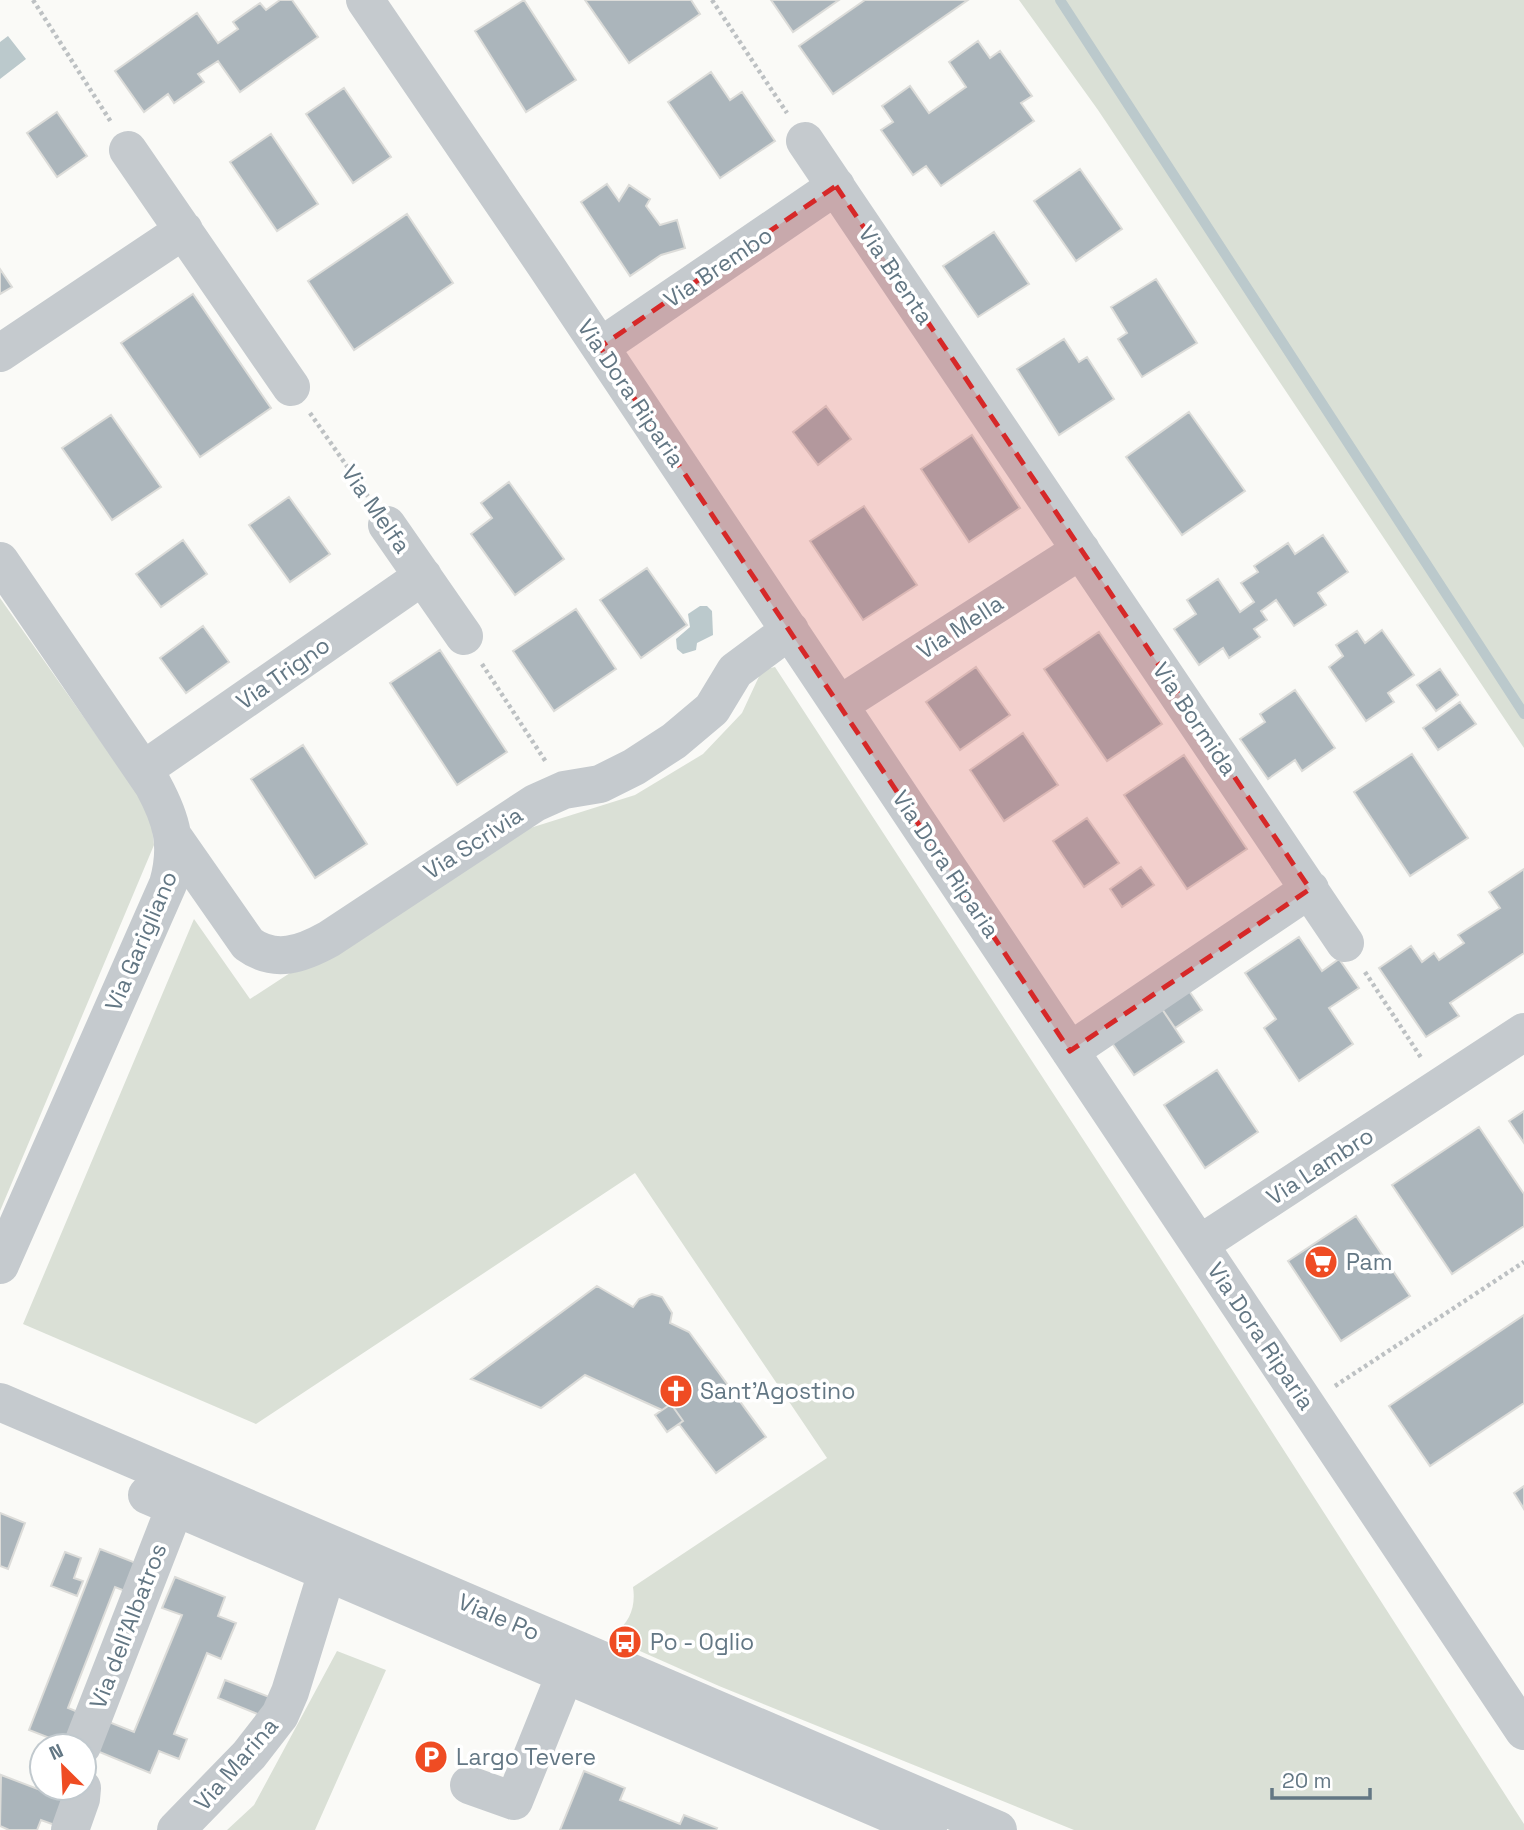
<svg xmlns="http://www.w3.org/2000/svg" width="1524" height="1830" font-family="'Space Grotesk',sans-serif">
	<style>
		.green { fill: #dae0d6 }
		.water { fill: #bbc9cc }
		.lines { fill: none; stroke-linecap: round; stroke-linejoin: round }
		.stream { stroke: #bbc9cc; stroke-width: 10 }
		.building { fill: #abb5bb; stroke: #dcdcd9; stroke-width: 2 }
		.path { stroke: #bdc1c3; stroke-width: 4.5; stroke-dasharray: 3.5 3.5; stroke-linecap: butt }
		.minor { stroke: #c5cace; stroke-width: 38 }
		.marked { fill: #d62828; fill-opacity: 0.2; stroke: #d62828; stroke-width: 5; stroke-dasharray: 14 9; stroke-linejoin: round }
		.labels { text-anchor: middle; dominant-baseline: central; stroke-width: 7; stroke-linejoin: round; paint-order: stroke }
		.street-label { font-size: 23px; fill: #637784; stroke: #fff }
		.poi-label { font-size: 23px; fill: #637784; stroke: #fff; text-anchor: start }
	</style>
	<rect width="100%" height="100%" fill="#fafaf7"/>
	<path class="green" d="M1019,0H1524V748L1098,110Z
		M0,598L142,800L151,819L154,845L0,1211Z
		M775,667L1152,1245L1524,1824V1830H1074L719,1686L615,1640L614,1633C630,1623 636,1606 633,1587L827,1458L635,1173L256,1424L23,1324L194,919L250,999L495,839L635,795L703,754L742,713L762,670Z
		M337,1651L386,1670L315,1830H227L254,1805Z"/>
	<path class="water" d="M8,36L26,59L0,79V42Z
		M700,606H707L712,611L713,635L697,643L696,650L683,654L677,649L676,639L690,627L688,614Z"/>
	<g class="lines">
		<path class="stream" d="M1060,0L1524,714"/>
	</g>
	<path class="building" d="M280,0H292L318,37L240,92L218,61L198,74L204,82L174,103L168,94L144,112L115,71L197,13L218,43L238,29L233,22L260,3L266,10Z
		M524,0L576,80L526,112L475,31Z
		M585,0H691L700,14L629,63Z
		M771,0H839L793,32Z
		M865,0H968L833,94L799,46Z
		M978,41L990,58L1000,51L1032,96L1021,103L1034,121L941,186L926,166L913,175L881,130L893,122L882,106L910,86L929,113L966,87L949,62Z
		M711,72L730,100L742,92L775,141L720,178L668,102Z
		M344,88L391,157L353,183L306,114Z
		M57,112L87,156L57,177L27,133Z
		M271,134L318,204L277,231L230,162Z
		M1080,169L1122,229L1076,261L1034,201Z
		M607,184L619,201L629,185L650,199L646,206L660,225L677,220L685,248L661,255L630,276L581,202Z
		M407,214L453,283L354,350L308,281Z
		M994,232L1029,284L978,317L943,266Z
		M0,269L12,287L0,294Z
		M1156,279L1197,343L1142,377L1118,339L1127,333L1111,307Z
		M193,294L271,408L200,457L121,343Z
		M1064,339L1079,362L1087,357L1114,399L1059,435L1017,369Z
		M826,406L851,439L818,465L793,432Z
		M1189,412L1245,491L1182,535L1126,457Z
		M111,415L161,487L112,520L62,448Z
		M972,435L1020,508L969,542L921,469Z
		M509,482L564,559L515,595L471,534L492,518L481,503Z
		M289,497L330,554L290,582L249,525Z
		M864,506L917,585L863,620L810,541Z
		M1323,535L1348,572L1318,593L1326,605L1294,626L1276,600L1261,611L1267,620L1254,629L1260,637L1229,658L1223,648L1199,665L1174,629L1196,614L1187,600L1218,579L1240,612L1254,602L1241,583L1258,572L1254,566L1288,543L1295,554Z
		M183,540L207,574L161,607L136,574Z
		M647,568L687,625L641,658L600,600Z
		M576,609L616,669L554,711L513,651Z
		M203,626L229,662L186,693L160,658Z
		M1382,630L1414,675L1388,693L1394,702L1366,721L1329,667L1343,656L1336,645L1357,631L1365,643Z
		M1099,632L1162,724L1107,761L1044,669Z
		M440,650L507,752L457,785L390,683Z
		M976,667L1010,715L960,750L926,702Z
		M1440,669L1458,695L1436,711L1417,685Z
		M1295,690L1335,748L1302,771L1295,760L1268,779L1240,739L1265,722L1260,714Z
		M1460,702L1476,724L1438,750L1423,728Z
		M1023,733L1058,785L1004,821L970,770Z
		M303,745L367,844L315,878L251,779Z
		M1412,754L1468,838L1410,876L1354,792Z
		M1184,755L1247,849L1187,889L1124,795Z
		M1087,818L1119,863L1084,887L1053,841Z
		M1141,867L1154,885L1122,907L1110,889Z
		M1524,869V953L1450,1003L1459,1016L1426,1037L1379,968L1411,946L1422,962L1434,953L1439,960L1464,943L1458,935L1500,908L1489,892Z
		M1299,937L1322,971L1339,959L1359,988L1329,1008L1353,1044L1299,1081L1264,1028L1276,1019L1245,973Z
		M1185,985L1202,1010L1175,1028L1158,1003Z
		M1158,1003L1184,1042L1134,1075L1108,1037Z
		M1217,1070L1258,1132L1205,1168L1164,1105Z
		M1524,1111V1143L1509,1121Z
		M1479,1127L1524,1194V1226L1452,1274L1392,1185Z
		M1356,1216L1410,1296L1341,1341L1288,1261Z
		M597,1286L633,1307L639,1299L652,1294L662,1297L672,1313L670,1323L689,1332L766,1437L716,1473L679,1424L683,1421L671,1404L662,1410L585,1375L541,1408L471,1379Z
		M1524,1315V1403L1430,1466L1389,1406Z
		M671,1404L683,1421L667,1432L655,1415Z
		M1524,1486V1509L1514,1493Z
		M0,1513L25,1523L8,1569L0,1566Z
		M100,1549L141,1565L130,1593L115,1587L68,1708L83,1714L70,1746L29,1730Z
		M65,1552L81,1558L74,1578L83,1581L77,1596L51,1586Z
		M175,1577L225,1597L218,1616L236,1623L221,1659L207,1653L174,1734L187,1739L179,1759L159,1751L150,1773L97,1751L109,1722L134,1732L182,1615L162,1608Z
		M225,1680L272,1698L265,1717L218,1698Z
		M584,1771L625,1788L620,1800L680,1824L684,1815L717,1828L716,1830H560Z
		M1,1775L72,1802L63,1828L41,1820L37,1830H9L0,1826Z"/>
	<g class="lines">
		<path class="path" d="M33,0L111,122
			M712,0L787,113
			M310,413L369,498
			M482,664L546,762
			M1365,972L1422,1059
			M1335,1386L1524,1262"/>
		<path class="minor" d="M365,0L546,266L1524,1731
			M805,141L1345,943
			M128,150L291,387
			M600,347L836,186
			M0,353L184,230
			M387,525L464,636
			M0,561L153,785C172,820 179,845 168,884L0,1265
			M839,705L1081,550
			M143,770L423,576
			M174,838L248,944C275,964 302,954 329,939L535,803L564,790L600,784L634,767L674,741L712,709L735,671L790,630
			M1070,1051L1310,889
			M1200,1244L1524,1032
			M0,1402L998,1830
			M147,1495L928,1830
			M82,1746L175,1507
			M469,1785L514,1801L575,1650
			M70,1830L81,1799L82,1788
			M176,1830L249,1755L280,1715L290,1692L327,1572"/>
	</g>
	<path class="marked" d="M836,186L1310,889L1070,1051L600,347Z"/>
	<defs>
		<symbol id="supermarket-disc" viewBox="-11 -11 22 22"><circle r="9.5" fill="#ef4c23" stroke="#fff"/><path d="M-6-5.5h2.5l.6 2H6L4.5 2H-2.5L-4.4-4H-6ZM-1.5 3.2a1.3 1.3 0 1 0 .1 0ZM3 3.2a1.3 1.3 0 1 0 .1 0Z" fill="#fff"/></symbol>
		<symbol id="church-disc" viewBox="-11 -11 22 22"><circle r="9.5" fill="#ef4c23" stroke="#fff"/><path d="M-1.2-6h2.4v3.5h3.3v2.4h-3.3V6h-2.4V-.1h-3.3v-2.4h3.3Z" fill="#fff"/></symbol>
		<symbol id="bus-disc" viewBox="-11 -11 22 22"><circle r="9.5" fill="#ef4c23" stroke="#fff"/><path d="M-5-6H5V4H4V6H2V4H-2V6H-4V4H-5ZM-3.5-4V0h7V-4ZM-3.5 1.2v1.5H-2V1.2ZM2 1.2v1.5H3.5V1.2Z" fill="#fff"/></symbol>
		<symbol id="parking-disc" viewBox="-11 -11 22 22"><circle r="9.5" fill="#ef4c23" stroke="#fff"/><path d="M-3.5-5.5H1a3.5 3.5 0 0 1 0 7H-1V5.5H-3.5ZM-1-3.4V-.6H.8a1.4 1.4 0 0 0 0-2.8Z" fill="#fff"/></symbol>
	</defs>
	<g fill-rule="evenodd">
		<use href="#supermarket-disc" x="1302" y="1243" width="38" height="38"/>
		<use href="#church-disc" x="657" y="1372" width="38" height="38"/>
		<use href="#bus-disc" x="606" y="1623" width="38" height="38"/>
		<use href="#parking-disc" x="412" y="1738" width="38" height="38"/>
	</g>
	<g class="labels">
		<g class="street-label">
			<text transform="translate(718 267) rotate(-34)">Via Brembo</text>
			<text transform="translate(896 275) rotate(56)">Via Brenta</text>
			<text transform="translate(631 393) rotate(56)">Via Dora Riparia</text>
			<text transform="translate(376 509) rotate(55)">Via Melfa</text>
			<text transform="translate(960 627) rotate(-33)">Via Mella</text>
			<text transform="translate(283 673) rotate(-35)">Via Trigno</text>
			<text transform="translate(1195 719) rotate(56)">Via Bormida</text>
			<text transform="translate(473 843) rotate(-33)">Via Scrivia</text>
			<text transform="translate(946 864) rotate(56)">Via Dora Riparia</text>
			<text transform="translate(141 941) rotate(-67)">Via Garigliano</text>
			<text transform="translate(1320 1166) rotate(-33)">Via Lambro</text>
			<text transform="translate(1261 1336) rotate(56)">Via Dora Riparia</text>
			<text transform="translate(499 1617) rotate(23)">Viale Po</text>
			<text transform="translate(128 1626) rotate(-69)">Via dell'Albatros</text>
			<text transform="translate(236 1764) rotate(-49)">Via Marina</text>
		</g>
		<g class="poi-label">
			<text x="1346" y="1262">Pam</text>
			<text x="700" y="1391">Sant'Agostino</text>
			<text x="650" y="1642">Po - Oglio</text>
			<text x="456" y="1757">Largo Tevere</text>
		</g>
	</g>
	<g transform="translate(63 1767) rotate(336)"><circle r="33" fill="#ffffff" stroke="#c1c9ce" stroke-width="2"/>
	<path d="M0-5L12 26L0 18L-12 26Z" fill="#ef4c23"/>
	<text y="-10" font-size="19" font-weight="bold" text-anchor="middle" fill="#637784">N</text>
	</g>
	<path d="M1272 1788v10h98v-10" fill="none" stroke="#637784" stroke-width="3.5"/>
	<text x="1282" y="1788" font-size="21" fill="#637784" stroke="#ffffff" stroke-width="5" paint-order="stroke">20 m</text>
</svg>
